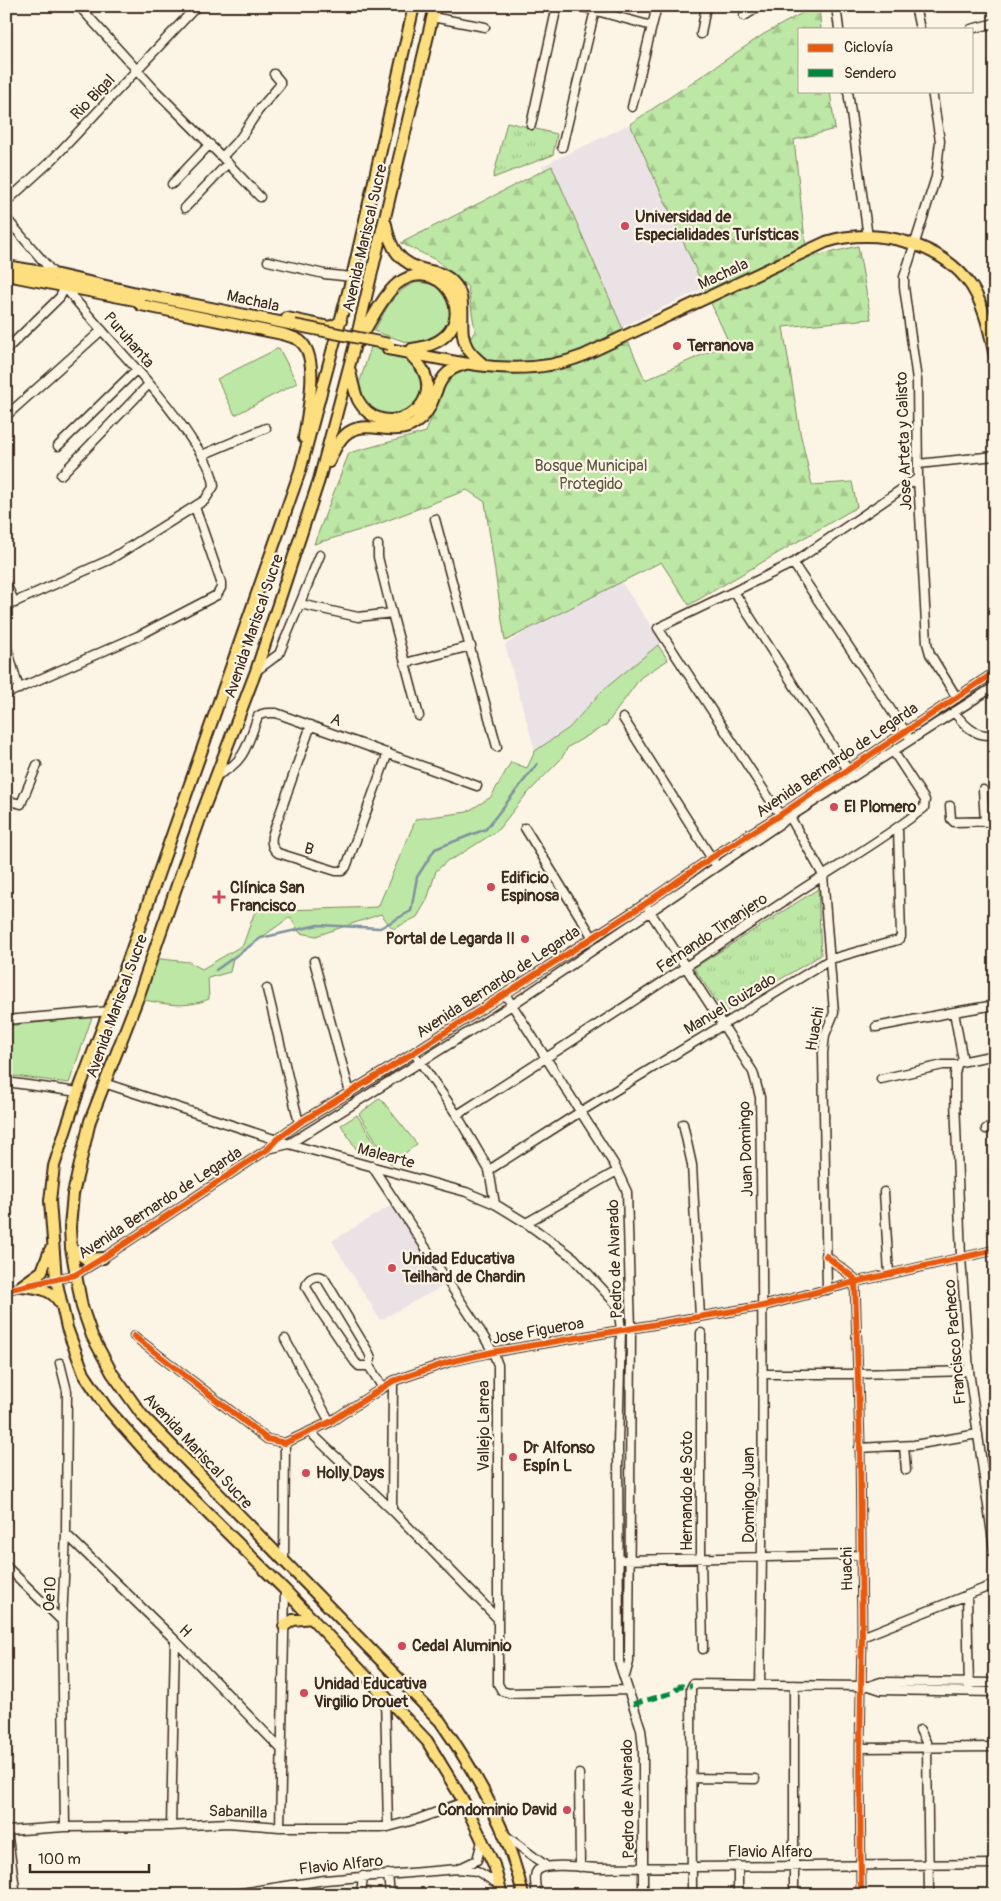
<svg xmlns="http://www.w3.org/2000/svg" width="1001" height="1901" font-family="Pangolin,sans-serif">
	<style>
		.built { fill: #ebe2e6 }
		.green { fill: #bde7a4; stroke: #7c8861 }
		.forest { fill: url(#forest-firs); stroke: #7c8861 }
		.park { fill: url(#park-tufts); stroke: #7c8861 }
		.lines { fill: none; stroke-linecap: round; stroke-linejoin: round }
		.stream { stroke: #7f91a0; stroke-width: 2.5 }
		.minor-casing { stroke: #3b2a1e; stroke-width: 11 }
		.major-casing { stroke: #3b2a1e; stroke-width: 14 }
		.minor { stroke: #fcf5e5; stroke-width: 8 }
		.major { stroke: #fedf80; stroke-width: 10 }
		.major-bridge-casing { stroke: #3b2a1e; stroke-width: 14; stroke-linecap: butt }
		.major-bridge { stroke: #fedf80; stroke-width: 10 }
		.quiet { stroke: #00873e; stroke-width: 5; stroke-dasharray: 10 5; stroke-linecap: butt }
		.cycleway-casing { stroke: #fcf5e5; stroke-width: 9 }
		.cycleway { stroke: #e8590c; stroke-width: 6 }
		.poi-dot { fill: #d1495b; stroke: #fcf5e5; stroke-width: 2 }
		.labels { text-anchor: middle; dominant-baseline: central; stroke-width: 4.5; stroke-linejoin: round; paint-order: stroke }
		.street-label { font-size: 16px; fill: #3b2a1e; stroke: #fcf5e5 }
		.poi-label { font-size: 16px; font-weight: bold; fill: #3b2a1e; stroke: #fcf5e5; text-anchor: start }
		.park-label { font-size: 16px; fill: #5c5940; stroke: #fcf5e5 }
	</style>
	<defs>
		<pattern id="forest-firs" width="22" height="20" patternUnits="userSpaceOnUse" patternTransform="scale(1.25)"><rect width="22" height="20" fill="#bde7a4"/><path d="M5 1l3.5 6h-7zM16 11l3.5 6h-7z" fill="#a3c68d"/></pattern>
		<pattern id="park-tufts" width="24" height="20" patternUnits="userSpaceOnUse" patternTransform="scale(1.25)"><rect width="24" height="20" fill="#bde7a4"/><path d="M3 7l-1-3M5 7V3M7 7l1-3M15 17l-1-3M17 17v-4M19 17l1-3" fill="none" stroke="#a3c68d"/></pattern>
	</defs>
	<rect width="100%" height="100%" fill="#fcf5e5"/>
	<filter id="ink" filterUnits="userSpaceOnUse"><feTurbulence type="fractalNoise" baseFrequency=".02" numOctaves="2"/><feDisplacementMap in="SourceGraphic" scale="10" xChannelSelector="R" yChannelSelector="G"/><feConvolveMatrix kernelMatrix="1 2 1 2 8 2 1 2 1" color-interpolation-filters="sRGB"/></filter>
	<g filter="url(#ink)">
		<path class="built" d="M630,124L708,286L620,328L542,166Z
			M616,574L662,642L602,691L569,727L535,751L505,645Z
			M391,1205L447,1284L380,1320L332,1241Z"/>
		<path class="green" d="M417,282L431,284L443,290L452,308L450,323L445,332L420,345L403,341L374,331C385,311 394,290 417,282Z
			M371,347C385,350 405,353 415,363C432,382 418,415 392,415C381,415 373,409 363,404L358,387Z
			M279,348L297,383L235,415L217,379Z
			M658,645L668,660L641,677L606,725L568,747L561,759L525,796L497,831L456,857L448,860L436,871L427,900L417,917L393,929L381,914L316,936L300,933L290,917L233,958L230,972L208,978L209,999C185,1009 164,1004 140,999L152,958L189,962L202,969L243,945L255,911L378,907L416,819L467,812L491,797L511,762L527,768L535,751L569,728L602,691Z
			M92,1017L69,1083L6,1075V1026Z
			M380,1098L417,1144L391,1164L359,1114Z
			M357,1115L376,1144L360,1155L341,1125Z"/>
		<path class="forest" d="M815,6H819L821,29H800V91H830L835,129L794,140L807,258L858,246L871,319L783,327L800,432L812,485L852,482L857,507L689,605L661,562L505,641L485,502L467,490L373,526L314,544L349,453L426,432L444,383L475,331L468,287L436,260L401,243L552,166L645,380L729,343L630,124L764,34Z"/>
		<path class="park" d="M507,122L557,134L553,155L493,178Z
			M818,889L821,955L724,1013L694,968Z
			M371,1887L369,1895H290V1890Z"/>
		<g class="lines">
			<path class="stream" d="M216,970L261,938L318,925L380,928L411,911L417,877L435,849L486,829L537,764"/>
			<defs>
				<path id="minor" d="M79,6L154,89L222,157L260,197
					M578,6L652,26
					M836,6L839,29
					M915,6L920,29
					M744,16L760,6
					M432,17L485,27
					M971,29L995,23
					M701,34L706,6
					M848,91L868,237
					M932,91L940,141L936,177L904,277V287L917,380L918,478L927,643L930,654L957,698
					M632,107L657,6
					M531,125L557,6
					M562,147L596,6
					M222,157L241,137L258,111L280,85V81L274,74
					M172,184L210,144
					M6,202L52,160L197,6
					M185,208L228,163
					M6,218L55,275
					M268,261L324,274L352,277
					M9,347L60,297L65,287
					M6,416L102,330
					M58,446L137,369
					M202,455L266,428
					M918,464L995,456
					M61,475L149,384
					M435,519L497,747
					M793,563L907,734
					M6,584L15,603
					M734,592L850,773
					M300,604L358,617L392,613L378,557V545
					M6,606L109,560L205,500L214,486C213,471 202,454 193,442C157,385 106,339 64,286
					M392,613L419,716
					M6,644L19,689
					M405,663L471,646
					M256,671L279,654L320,555
					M6,694L138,636L217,595L221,588V582L195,507
					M954,712C964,725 977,739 995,734
					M623,718L714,862
					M311,725L272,836C271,844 272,848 278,853L336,871H342L346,867L388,753
					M217,775C245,763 248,743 258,716C264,712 269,713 276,713L477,786
					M983,790L985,822
					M6,800L21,804L37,765
					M950,806L951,819L954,822L995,821
					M780,815L658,628L793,563L918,478
					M790,817L823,875L834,1013L825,1035L823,1053L827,1290
					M525,828L593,938
					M649,910L753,1072L760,1097C763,1293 764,1488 760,1684
					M314,961L350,1093
					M267,989L299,1123
					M505,994L614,1164L627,1192L631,1329L629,1662L625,1676
					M954,1012L995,1005
					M6,1020L110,1011
					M876,1027L954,1012L963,1061
					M418,1059L457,1115L489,1170L495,1204
					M961,1062L995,1055
					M957,1065L955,1074V1099L961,1257L969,1371L995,1556
					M881,1079L943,1065H957
					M6,1082L78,1092
					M104,1083L289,1144L466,1192L495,1204L526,1223L574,1258L618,1306H621
					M457,1115C567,1045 677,973 786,900C832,869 880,842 924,808L925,800L893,751
					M683,1124L692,1165L700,1317
					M986,1129L995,1128
					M268,1149L289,1144L512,1005L790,817L995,686
					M372,1166L481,1332L493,1352L498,1365V1684L502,1691L509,1693L628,1690
					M489,1170L580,1112L831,959L898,940L901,937L898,828
					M884,1192L889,1274
					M526,1223L617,1171
					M826,1256L854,1278L855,1282L860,1443L862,1637L860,1748L861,1895
					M6,1290L75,1275L103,1258L268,1149L277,1139L299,1123L388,1069L645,904L711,858L780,815L995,672
					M618,1306L621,1330L618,1444L619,1662L641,1729L643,1748V1895
					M701,1333V1558L703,1649
					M134,1336L267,1439L285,1443L330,1422L393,1381L449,1362L493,1352L763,1306L855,1282L995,1250
					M285,1339L330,1422
					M60,1363L67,1391L66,1534L62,1621L65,1827
					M369,1366H359L355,1362L319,1309L306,1287C307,1278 316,1274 324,1278L369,1353L371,1358L369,1366L383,1388
					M762,1374H857L969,1371
					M310,1432L392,1510L498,1619
					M904,1446L906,1470
					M859,1448L914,1445L978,1434
					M392,1510L393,1381
					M66,1534L175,1640L282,1750
					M624,1560L860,1555
					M284,1562L285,1443
					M6,1566L62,1621
					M967,1595L969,1688
					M862,1637L995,1584
					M869,1686L881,1682L995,1683
					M385,1696L388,1827
					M920,1730L926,1742L927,1747L929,1895
					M860,1748L995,1747
					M579,1774L580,1867
					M691,1778L755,1779
					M171,1826L175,1640
					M280,1827L285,1590
					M6,1831L65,1827L171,1826L228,1823L280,1827H388L418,1819L464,1802
					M7,1831L16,1895
					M502,1833L546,1866
					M738,1866V1895
					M460,1868L477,1860L482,1841
					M388,1874L390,1895
					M228,1895L325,1880L458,1869L477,1871L500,1885
					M361,1895L363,1876
					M537,1895C536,1888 533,1876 537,1871C545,1862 584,1867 597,1868L995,1864
					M692,1895L691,1688L693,1684L861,1686H869L881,1690L995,1692
					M794,1895V1685"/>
				<path id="major" d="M414,6L352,277L300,471L127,963L78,1092L54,1166L50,1201L56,1279L67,1328L84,1374L106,1407L145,1451L285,1590L427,1741L464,1802L494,1865L502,1895
					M435,6L354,348L319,480L256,671L202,813L139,995L90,1121L73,1194L70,1227L71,1248L82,1307L92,1336L112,1373L142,1415L440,1721C477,1774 509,1831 523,1895
					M386,224C390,249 400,264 426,270C435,272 446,274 453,282C471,300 455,329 468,349C472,355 478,360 484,365
					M6,266L54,274L137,293L294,325
					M6,275L140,301
					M137,293L135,300L141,305L282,334C288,336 295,337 300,341C321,358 307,414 304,438
					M287,318L329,327L335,325L341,321
					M359,341C368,326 384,294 397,284C445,247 493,339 412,349
					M388,349C451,360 519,381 582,356L826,242C875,226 943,243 972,287C985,308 990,333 995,357
					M350,371C352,380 354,391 358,400C381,442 444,411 423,370C419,363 413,358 408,352
					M329,462C333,453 337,442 345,435C365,417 392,438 414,424C443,407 427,373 466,364
					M71,1248L86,1259L103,1258
					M21,1286L42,1271L50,1250
					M21,1286C37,1288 51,1288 60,1303
					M284,1626L293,1620L312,1618"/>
			</defs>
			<use href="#minor" class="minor-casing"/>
			<use href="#major" class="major-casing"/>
			<use href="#minor" class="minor"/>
			<use href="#major" class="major"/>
			<defs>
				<path id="major-bridge" d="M294,325L389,344"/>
			</defs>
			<use href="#major-bridge" class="major-bridge-casing"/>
			<use href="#major-bridge" class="major-bridge"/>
			<path class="quiet" d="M633,1704L672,1693L680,1686H692"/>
			<defs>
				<path id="cycleway" d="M826,1256L854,1278L855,1282L860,1443L862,1637L860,1748L861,1895
					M6,1290L75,1275L103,1258L268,1149L277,1139L299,1123L388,1069L645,904L711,858L780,815L995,672
					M134,1336L267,1439L285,1443L330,1422L393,1381L449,1362L493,1352L763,1306L855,1282L995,1250"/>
			</defs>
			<use href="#cycleway" class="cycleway-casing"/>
			<use href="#cycleway" class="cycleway"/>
		</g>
	</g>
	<g class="poi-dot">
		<circle cx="625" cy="226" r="5"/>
		<circle cx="677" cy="346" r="5"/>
		<circle cx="834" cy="807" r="5"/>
		<circle cx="491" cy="887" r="5"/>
		<path d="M216.5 889.5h5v5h5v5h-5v5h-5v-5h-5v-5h5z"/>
		<circle cx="525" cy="939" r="5"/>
		<circle cx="392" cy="1268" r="5"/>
		<circle cx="513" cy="1457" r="5"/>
		<circle cx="306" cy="1473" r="5"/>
		<circle cx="402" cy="1646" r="5"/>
		<circle cx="304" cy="1693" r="5"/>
		<circle cx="567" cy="1810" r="5"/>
	</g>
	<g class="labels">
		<g class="street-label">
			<text transform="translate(93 97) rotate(-46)">Rio Bigal</text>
			<text transform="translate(365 238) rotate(-77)">Avenida Mariscal Sucre</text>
			<text transform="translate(723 274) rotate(-25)">Machala</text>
			<text transform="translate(253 301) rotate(12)">Machala</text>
			<text transform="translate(129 340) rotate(49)">Puruhanta</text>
			<text transform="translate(904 441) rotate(-92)">Jose Arteta y Calisto</text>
			<text transform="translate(254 626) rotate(-71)">Avenida Mariscal Sucre</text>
			<text transform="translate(336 720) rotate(19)">A</text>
			<text transform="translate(837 760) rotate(-34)">Avenida Bernardo de Legarda</text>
			<text transform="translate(309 849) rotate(17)">B</text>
			<text transform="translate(712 933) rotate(-34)">Fernando Tinanjero</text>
			<text transform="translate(498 982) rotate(-33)">Avenida Bernardo de Legarda</text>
			<text transform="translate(730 1004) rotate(-31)">Manuel Guizado</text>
			<text transform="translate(117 1006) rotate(-70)">Avenida Mariscal Sucre</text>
			<text transform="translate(815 1029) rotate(-80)">Huachi</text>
			<text transform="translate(746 1149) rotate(-92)">Juan Domingo</text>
			<text transform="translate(386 1156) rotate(15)">Malearte</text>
			<text transform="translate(160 1203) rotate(-33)">Avenida Bernardo de Legarda</text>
			<text transform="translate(615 1259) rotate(-92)">Pedro de Alvarado</text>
			<text transform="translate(538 1331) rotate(-10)">Jose Figueroa</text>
			<text transform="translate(955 1342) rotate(-95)">Francisco Pacheco</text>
			<text transform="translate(484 1426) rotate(-90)">Vallejo Larrea</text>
			<text transform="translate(198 1451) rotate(47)">Avenida Mariscal Sucre</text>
			<text transform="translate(687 1491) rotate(-90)">Hernando de Soto</text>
			<text transform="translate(749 1495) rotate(-90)">Domingo Juan</text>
			<text transform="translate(847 1569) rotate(-91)">Huachi</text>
			<text transform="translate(50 1594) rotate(-87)">Oe10</text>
			<text transform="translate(185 1631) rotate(45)">H</text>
			<text transform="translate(628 1799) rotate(-91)">Pedro de Alvarado</text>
			<text transform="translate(238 1812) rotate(2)">Sabanilla</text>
			<text x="770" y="1852">Flavio Alfaro</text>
			<text transform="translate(341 1865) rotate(-6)">Flavio Alfaro</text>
		</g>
		<g class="poi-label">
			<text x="635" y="217">Universidad de<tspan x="635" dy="18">Especialidades Turísticas</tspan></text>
			<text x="687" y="346">Terranova</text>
			<text x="844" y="807">El Plomero</text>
			<text x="501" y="878">Edificio<tspan x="501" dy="18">Espinosa</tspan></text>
			<text x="230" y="888">Clínica San<tspan x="230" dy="18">Francisco</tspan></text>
			<text x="515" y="939" text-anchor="end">Portal de Legarda II</text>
			<text x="402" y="1259">Unidad Educativa<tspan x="402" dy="18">Teilhard de Chardin</tspan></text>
			<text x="523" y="1448">Dr Alfonso<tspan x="523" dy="18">Espín L</tspan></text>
			<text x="316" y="1473">Holly Days</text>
			<text x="412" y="1646">Cedal Aluminio</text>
			<text x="314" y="1684">Unidad Educativa<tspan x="314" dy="18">Virgilio Drouet</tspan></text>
			<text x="557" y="1810" text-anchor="end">Condominio David</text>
		</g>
		<g class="park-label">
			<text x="591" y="466">Bosque Municipal<tspan x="591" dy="18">Protegido</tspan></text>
		</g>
	</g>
	<rect width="1001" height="1901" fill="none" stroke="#fcf5e5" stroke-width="25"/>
	<rect x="12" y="12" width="976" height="1876" fill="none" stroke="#3b2a1e" stroke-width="2" filter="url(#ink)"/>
	<rect x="798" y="28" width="175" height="65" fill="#fcf5e5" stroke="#afa495"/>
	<rect x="808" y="44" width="25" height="8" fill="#e8590c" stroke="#afa495"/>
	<text x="844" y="52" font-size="15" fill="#3b2a1e">Ciclovía</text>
	<rect x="808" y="69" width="25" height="8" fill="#00873e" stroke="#afa495"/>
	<text x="844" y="78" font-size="15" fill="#3b2a1e">Sendero</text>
	<path d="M30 1864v8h119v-8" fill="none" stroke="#3b2a1e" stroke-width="2.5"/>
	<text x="38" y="1864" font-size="15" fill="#3b2a1e" stroke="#fcf5e5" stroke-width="4" paint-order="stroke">100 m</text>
</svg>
